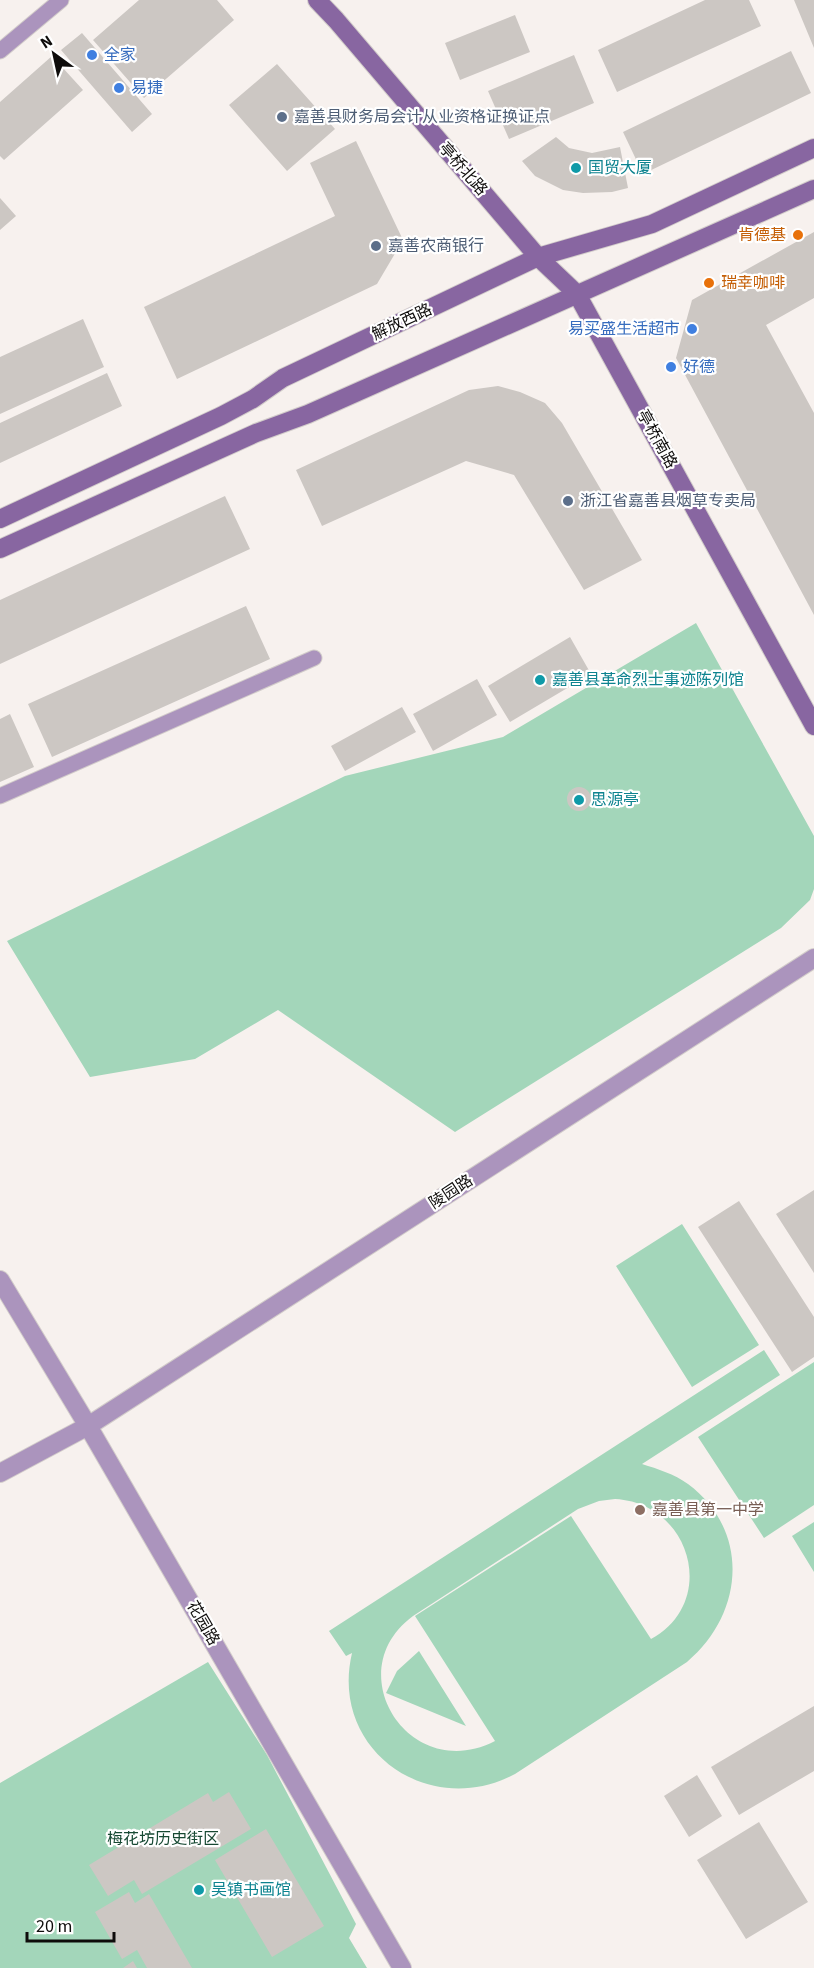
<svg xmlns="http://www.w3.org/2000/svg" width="814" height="1968" font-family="'Source Sans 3','Noto Sans SC',sans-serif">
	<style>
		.green { fill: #a3d6ba; fill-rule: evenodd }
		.building { fill: #ccc7c3 }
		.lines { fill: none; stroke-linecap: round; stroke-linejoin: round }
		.lane-casing { stroke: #d2ccca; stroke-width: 17 }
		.street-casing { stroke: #d2ccca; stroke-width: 20 }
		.secondary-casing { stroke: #d2ccca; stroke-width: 20 }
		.lane { stroke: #ab94bd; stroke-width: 15 }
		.street { stroke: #ab94bd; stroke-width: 18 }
		.secondary { stroke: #8866a1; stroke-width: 18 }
		.shop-dot { fill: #3f7fe0; stroke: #fff; stroke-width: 2 }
		.service-dot { fill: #5c6f8a; stroke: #fff; stroke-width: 2 }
		.culture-dot { fill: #0f9aa8; stroke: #fff; stroke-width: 2 }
		.food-dot { fill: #e8710a; stroke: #fff; stroke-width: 2 }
		.education-dot { fill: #8d6e63; stroke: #fff; stroke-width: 2 }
		.labels { text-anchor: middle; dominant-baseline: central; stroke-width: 4.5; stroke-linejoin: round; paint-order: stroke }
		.shop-label { font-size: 16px; fill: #366cbe; stroke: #fff; text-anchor: start }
		.service-label { font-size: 16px; fill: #4e5e75; stroke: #fff; text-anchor: start }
		.culture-label { font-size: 16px; fill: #0d838f; stroke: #fff; text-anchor: start }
		.street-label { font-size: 16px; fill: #0e0c0b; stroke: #fff }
		.food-label { font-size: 16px; fill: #c56008; stroke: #fff; text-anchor: end }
		.education-label { font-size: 16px; fill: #785e54; stroke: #fff; text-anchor: start }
		.park-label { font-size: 16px; fill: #174933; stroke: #fff }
	</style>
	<rect width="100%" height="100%" fill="#f7f1ee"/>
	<path class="green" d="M696,623L814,836V889L810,900L781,928L455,1132L278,1010L195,1059L90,1077L7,941L345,776L503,737Z
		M682,1224L759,1345L692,1387L616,1266Z
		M764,1350L780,1375L642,1464C658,1469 674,1474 688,1484C751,1531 744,1614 687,1662L515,1774C429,1820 329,1750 352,1653L346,1656L329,1631ZM615,1499C691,1503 719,1602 651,1639L571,1516L415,1616L495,1741C410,1785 337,1672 413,1616L578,1509L599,1501Z
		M814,1362V1505L764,1538L698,1437Z
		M814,1522V1572L792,1536Z
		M419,1651L466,1726L386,1693L397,1671Z
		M208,1662L267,1755L356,1924L349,1938L367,1968H0V1783Z"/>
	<path class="building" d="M139,0H217L234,20L144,98L93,40Z
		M705,0H749L761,26L617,92L598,50Z
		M794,0H814V48Z
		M515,15L530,52L460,80L445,43Z
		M82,33L152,114L132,132L61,50Z
		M791,51L811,93L643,174L623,132Z
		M574,55L594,103L509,139L488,91Z
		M52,56L83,90L4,160L0,156V102Z
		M277,64L335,129L287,171L229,105Z
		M556,137L569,148L592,153L620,147L628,188L612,192L583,193L563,190L535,176L522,161Z
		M356,141L403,240L377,284L177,379L144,307L335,216L310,163Z
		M0,198L16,216L0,230Z
		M814,232V298L766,325L814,413V615L676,358L692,300Z
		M83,319L104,367L0,414V357Z
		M107,373L122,406L0,463V423Z
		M498,386L520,392L545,403L562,423L642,560L584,590L514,475L466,461L322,526L296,470L469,390Z
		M225,496L250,549L0,664V600Z
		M246,606L270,659L52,757L28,704Z
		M570,637L591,674L510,722L488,686Z
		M477,679L497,715L433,751L413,714Z
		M402,707L416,732L345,771L331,746Z
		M10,714L34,767L0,782V719Z
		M567 799a12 12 0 1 1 24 0a12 12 0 1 1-24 0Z
		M814,1190V1273L776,1214Z
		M739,1201L814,1317V1357L792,1372L698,1227Z
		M814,1706V1771L739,1815L711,1767Z
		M697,1775L722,1816L689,1837L664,1796Z
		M229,1792L251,1829L142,1894L134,1880L108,1896L89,1865L208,1793L213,1802Z
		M759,1822L808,1902L746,1939L697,1860Z
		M266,1829L324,1926L272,1957L215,1860Z
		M129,1892L135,1903L149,1894L192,1968H147L137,1950L122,1959L95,1912Z
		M133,1961L137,1968H123Z"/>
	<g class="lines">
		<defs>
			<path id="lane" d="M0,51L61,0
				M0,796L314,658"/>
			<path id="street" d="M0,1280L88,1426L402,1968
				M0,1473L88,1426L814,958"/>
			<path id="secondary" d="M317,0L336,20L538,257L577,294L814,726
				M0,519L221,416L253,399L283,378L538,257L652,224L814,148
				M0,549L256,433L308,414L814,189"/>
		</defs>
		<use href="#lane" class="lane-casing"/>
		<use href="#street" class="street-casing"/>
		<use href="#secondary" class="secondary-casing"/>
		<use href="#lane" class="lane"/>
		<use href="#street" class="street"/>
		<use href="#secondary" class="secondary"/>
	</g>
	<g class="shop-dot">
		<circle cx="92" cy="55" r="6"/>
		<circle cx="119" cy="88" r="6"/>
		<circle cx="692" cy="329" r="6"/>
		<circle cx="671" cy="367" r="6"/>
	</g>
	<g class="service-dot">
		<circle cx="282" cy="117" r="6"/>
		<circle cx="376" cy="246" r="6"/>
		<circle cx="568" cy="501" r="6"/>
	</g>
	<g class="culture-dot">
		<circle cx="576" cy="168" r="6"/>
		<circle cx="540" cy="680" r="6"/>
		<circle cx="579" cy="800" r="6"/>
		<circle cx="199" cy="1890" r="6"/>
	</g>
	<g class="food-dot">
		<circle cx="798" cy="235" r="6"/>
		<circle cx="709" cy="283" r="6"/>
	</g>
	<circle class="education-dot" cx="640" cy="1510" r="6"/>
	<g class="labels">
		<g class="shop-label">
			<text x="104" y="55">全家</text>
			<text x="131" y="88">易捷</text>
			<text x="680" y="329" text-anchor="end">易买盛生活超市</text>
			<text x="683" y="367">好德</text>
		</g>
		<g class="service-label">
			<text x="294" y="117">嘉善县财务局会计从业资格证换证点</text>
			<text x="388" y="246">嘉善农商银行</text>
			<text x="580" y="501">浙江省嘉善县烟草专卖局</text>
		</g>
		<g class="culture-label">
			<text x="588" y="168">国贸大厦</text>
			<text x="552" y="680">嘉善县革命烈士事迹陈列馆</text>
			<text x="591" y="800">思源亭</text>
			<text x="211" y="1890">吴镇书画馆</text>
		</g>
		<g class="street-label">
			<text transform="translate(463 169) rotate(49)">亭桥北路</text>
			<text transform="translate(402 322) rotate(-25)">解放西路</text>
			<text transform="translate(657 439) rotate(61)">亭桥南路</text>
			<text transform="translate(451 1192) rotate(-33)">陵园路</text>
			<text transform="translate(203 1623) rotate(60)">花园路</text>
		</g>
		<g class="food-label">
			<text x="786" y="235">肯德基</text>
			<text x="721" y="283" text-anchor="start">瑞幸咖啡</text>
		</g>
		<g class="education-label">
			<text x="652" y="1510">嘉善县第一中学</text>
		</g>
		<g class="park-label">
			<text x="163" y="1839">梅花坊历史街区</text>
		</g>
	</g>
	<g transform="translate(54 54) rotate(327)" stroke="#ffffff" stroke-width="4.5" paint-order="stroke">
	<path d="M0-4.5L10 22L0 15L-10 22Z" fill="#0e0c0b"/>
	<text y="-9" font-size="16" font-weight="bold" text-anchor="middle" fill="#0e0c0b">N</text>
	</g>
	<path d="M27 1932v9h87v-9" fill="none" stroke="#0e0c0b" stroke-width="3"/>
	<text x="36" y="1932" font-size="18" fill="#0e0c0b" stroke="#ffffff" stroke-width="4.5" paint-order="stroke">20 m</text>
</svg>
